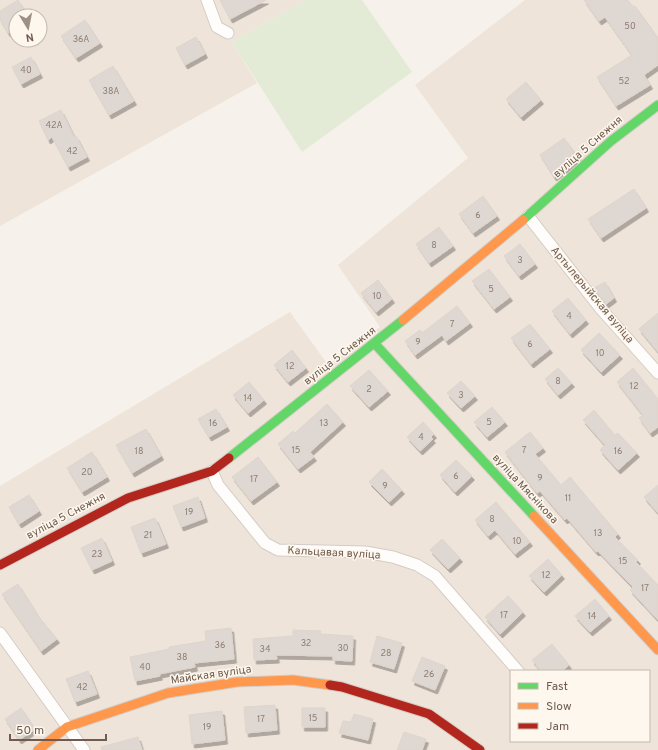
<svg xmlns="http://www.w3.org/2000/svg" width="658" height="750" font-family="Overpass,sans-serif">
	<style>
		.residential { fill: #eee4d9; fill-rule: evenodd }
		.green { fill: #e3ebd7 }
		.building { fill: #dfd7d1; stroke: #ded5ce; filter: url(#shadow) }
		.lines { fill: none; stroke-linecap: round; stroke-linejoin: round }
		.street-casing { stroke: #d3cdc6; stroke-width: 13 }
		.fast-casing { stroke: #d3cdc6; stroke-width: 11 }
		.slow-casing { stroke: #d3cdc6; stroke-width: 11 }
		.jam-casing { stroke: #d3cdc6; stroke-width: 11 }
		.street { stroke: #fefdfc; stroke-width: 11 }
		.fast { stroke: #63d668; stroke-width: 9 }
		.slow { stroke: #ff974d; stroke-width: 9 }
		.jam { stroke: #b3261e; stroke-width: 9 }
		.labels { text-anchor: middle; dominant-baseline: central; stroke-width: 3; stroke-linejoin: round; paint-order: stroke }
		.number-label { font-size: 9px; fill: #8e7d72 }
		.street-label { font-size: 11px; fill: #705b4e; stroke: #fdf7ed }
	</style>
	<defs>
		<filter id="shadow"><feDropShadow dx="2.5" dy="4" stdDeviation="0" flood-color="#0004"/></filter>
	</defs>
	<rect width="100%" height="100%" fill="#f6f1eb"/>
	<path class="residential" d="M0,0H305L232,42L257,83L0,226ZM16,16H40V40H16Z
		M525,0H658V750H0V486L290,312L328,365L380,327L338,265L468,158L415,85ZM511,671H649V741H511Z"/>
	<path class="green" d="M305,0H362L412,72L302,152L232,42Z"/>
	<path class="building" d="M18,0L28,16H16V29L8,33L0,20V11Z
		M220,0H266L230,19Z
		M584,0H628L633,7L635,6L658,38V65L644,75L650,85L616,106L597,77L632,55L605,17L599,21Z
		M85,20L100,43L76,58L61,36Z
		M196,37L205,54L185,65L176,48Z
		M31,57L40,74L21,84L12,67Z
		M113,66L134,101L109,115L89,80Z
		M526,82L541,100L521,117L506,99Z
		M61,110L74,137L76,136L87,157L68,167L52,137L48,140L39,121Z
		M564,138L579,158L554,177L540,155Z
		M634,189L646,208L601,238L588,219Z
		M483,196L497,216L473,233L459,214Z
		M439,227L453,246L429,263L416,244Z
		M520,244L535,264L519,276L504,256Z
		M489,269L510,297L494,309L472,281Z
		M378,280L392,299L376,312L361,293Z
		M605,282L614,298L606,304L594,288Z
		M568,298L586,320L570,334L552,311Z
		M457,306L470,323L446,341L442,335L415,355L405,341L420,330L422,333Z
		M658,313V352L639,329Z
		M530,324L550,349L531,364L511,338Z
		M599,333L620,355L601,372L581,350Z
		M292,350L306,368L288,382L274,365Z
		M558,368L572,383L558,395L545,379Z
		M633,368L658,399V427L650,433L639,418L643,415L617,382Z
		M369,370L388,391L369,407L350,386Z
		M461,381L475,396L461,408L447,393Z
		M249,382L264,400L248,413L233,395Z
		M327,404L343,422L310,452L314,457L298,469L278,444L293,431L295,433Z
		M492,407L505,422L487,437L474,422Z
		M216,409L227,427L209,437L198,419Z
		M594,410L615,435L618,433L637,453L618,470L600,450L605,445L583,420Z
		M423,422L434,434L431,437L433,439L420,451L407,437Z
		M146,429L161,456L132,473L116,445Z
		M530,432L543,448L535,454L561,485L570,477L618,534L615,537L638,560L636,562L658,585V620L630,590L633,587L598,551L596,552L567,518L565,520L540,491L537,493L505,452Z
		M92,452L107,477L82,492L67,468Z
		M258,457L277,482L251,501L232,477Z
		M456,460L472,476L455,492L440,475Z
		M382,469L402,490L389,502L369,482Z
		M658,485V513L644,497Z
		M29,495L39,511L19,524L9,507Z
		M198,497L205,518L181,527L173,506Z
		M496,502L530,542L515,554L495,530L488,536L475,520Z
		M155,518L166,544L141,553L131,527Z
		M102,538L112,561L92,570L81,548Z
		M442,539L460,558L448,569L430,550Z
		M548,559L562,575L544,592L529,576Z
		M18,584L38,616L57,639L41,651L2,594Z
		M508,596L523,612L500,634L485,617Z
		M595,599L609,616L590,632L575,616Z
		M231,628L234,659L194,663L195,667L159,674L160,676L135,681L130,657L169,649V647L206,641L205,631Z
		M293,630L321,631L320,634L353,636L352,661L333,660V656L276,655L277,659L254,660L253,639L293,636Z
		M377,636L402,643L394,669L370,662Z
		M552,644L569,665L562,671H541L532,660Z
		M422,657L445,666L435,690L412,681Z
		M88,671L97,694L75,702L66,679Z
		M275,705L277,730L246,733L244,707Z
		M21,708L35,729L19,740L5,719Z
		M302,708H325V727H302Z
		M222,711L225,740L192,744L189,715Z
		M354,714L373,719L368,740L339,733L343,721L351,722Z
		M404,732L426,739L422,750H397Z
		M138,737L142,750H102L101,747Z"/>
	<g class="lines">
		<defs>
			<path id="street" d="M207,0L217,27L228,33
				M528,216L601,309L658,373
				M212,471L218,485L265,543L278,550L365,552L393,557L417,565L435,576L518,671
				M0,633L84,750"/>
			<path id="fast" d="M523,220L611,141L658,105
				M375,344L534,516
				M229,458L403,320"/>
			<path id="slow" d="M403,320L523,220
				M534,516L658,650
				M38,750L67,727L168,693L237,682L293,680L330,685"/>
			<path id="jam" d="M0,565L128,498L212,471L229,458
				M330,685L342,687L429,714L480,750"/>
		</defs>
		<use href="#street" class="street-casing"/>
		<use href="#fast" class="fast-casing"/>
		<use href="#slow" class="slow-casing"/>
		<use href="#jam" class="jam-casing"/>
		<use href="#street" class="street"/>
		<use href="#fast" class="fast"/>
		<use href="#slow" class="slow"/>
		<use href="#jam" class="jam"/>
	</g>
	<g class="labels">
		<g class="number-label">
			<text x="630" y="26">50</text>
			<text x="81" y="39">36А</text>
			<text x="26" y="70">40</text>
			<text x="624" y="81">52</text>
			<text x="111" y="91">38А</text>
			<text x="54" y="125">42А</text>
			<text x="72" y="151">42</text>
			<text x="478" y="215">6</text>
			<text x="434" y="245">8</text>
			<text x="520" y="260">3</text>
			<text x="491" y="289">5</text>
			<text x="377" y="296">10</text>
			<text x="569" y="316">4</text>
			<text x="452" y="324">7</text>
			<text x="418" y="342">9</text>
			<text x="530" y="344">6</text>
			<text x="600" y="353">10</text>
			<text x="290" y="366">12</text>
			<text x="558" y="381">8</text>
			<text x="634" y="386">12</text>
			<text x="369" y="389">2</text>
			<text x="461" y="395">3</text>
			<text x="248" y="398">14</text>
			<text x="489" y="422">5</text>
			<text x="213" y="423">16</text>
			<text x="324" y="423">13</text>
			<text x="421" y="437">4</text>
			<text x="296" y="450">15</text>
			<text x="524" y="450">7</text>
			<text x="139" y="451">18</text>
			<text x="618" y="451">16</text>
			<text x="87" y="472">20</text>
			<text x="456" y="476">6</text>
			<text x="540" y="478">9</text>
			<text x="254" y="479">17</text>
			<text x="385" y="486">9</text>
			<text x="568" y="498">11</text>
			<text x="189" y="512">19</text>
			<text x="492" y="519">8</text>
			<text x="598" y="533">13</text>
			<text x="148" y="535">21</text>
			<text x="517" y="541">10</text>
			<text x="97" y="554">23</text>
			<text x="623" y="561">15</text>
			<text x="546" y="575">12</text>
			<text x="645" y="588">17</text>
			<text x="504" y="615">17</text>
			<text x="592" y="616">14</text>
			<text x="306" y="643">32</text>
			<text x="220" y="645">36</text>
			<text x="343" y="648">30</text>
			<text x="265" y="649">34</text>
			<text x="386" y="653">28</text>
			<text x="182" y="657">38</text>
			<text x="145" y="667">40</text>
			<text x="429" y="674">26</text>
			<text x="82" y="687">42</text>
			<text x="313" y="718">15</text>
			<text x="261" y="719">17</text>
			<text x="207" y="727">19</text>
		</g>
		<g class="street-label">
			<text transform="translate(588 147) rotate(-41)">вуліца 5 Снежня</text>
			<text transform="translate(592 295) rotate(50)">Артылерыйская вуліца</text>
			<text transform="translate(340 356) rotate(-38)">вуліца 5 Снежня</text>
			<text transform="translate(525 489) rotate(47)">вуліца Мяснікова</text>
			<text transform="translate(66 516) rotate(-28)">вуліца 5 Снежня</text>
			<text transform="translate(334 553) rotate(3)">Кальцавая вуліца</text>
			<text transform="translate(211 675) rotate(-8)">Майская вуліца</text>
		</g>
	</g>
	<rect x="510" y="670" width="140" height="72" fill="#fdf7ed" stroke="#c5b9ad"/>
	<rect x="518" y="683" width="20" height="6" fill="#63d668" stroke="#c5b9ad"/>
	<text x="546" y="690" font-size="12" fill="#705b4e">Fast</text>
	<rect x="518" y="703" width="20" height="6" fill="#ff974d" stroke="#c5b9ad"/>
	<text x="546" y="710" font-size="12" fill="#705b4e">Slow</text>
	<rect x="518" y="723" width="20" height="6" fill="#b3261e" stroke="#c5b9ad"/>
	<text x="546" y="730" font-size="12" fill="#705b4e">Jam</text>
	<g transform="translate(28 28) rotate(170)"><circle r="19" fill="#fdf7ed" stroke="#c5b9ad"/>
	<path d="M0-3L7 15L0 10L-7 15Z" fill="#9f9085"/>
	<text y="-6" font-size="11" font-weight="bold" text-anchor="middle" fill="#705b4e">N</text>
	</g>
	<path d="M10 734v6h96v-6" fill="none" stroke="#705b4e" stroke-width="2"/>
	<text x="16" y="734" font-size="12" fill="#705b4e" stroke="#fdf7ed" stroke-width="3" paint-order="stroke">50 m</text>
</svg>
